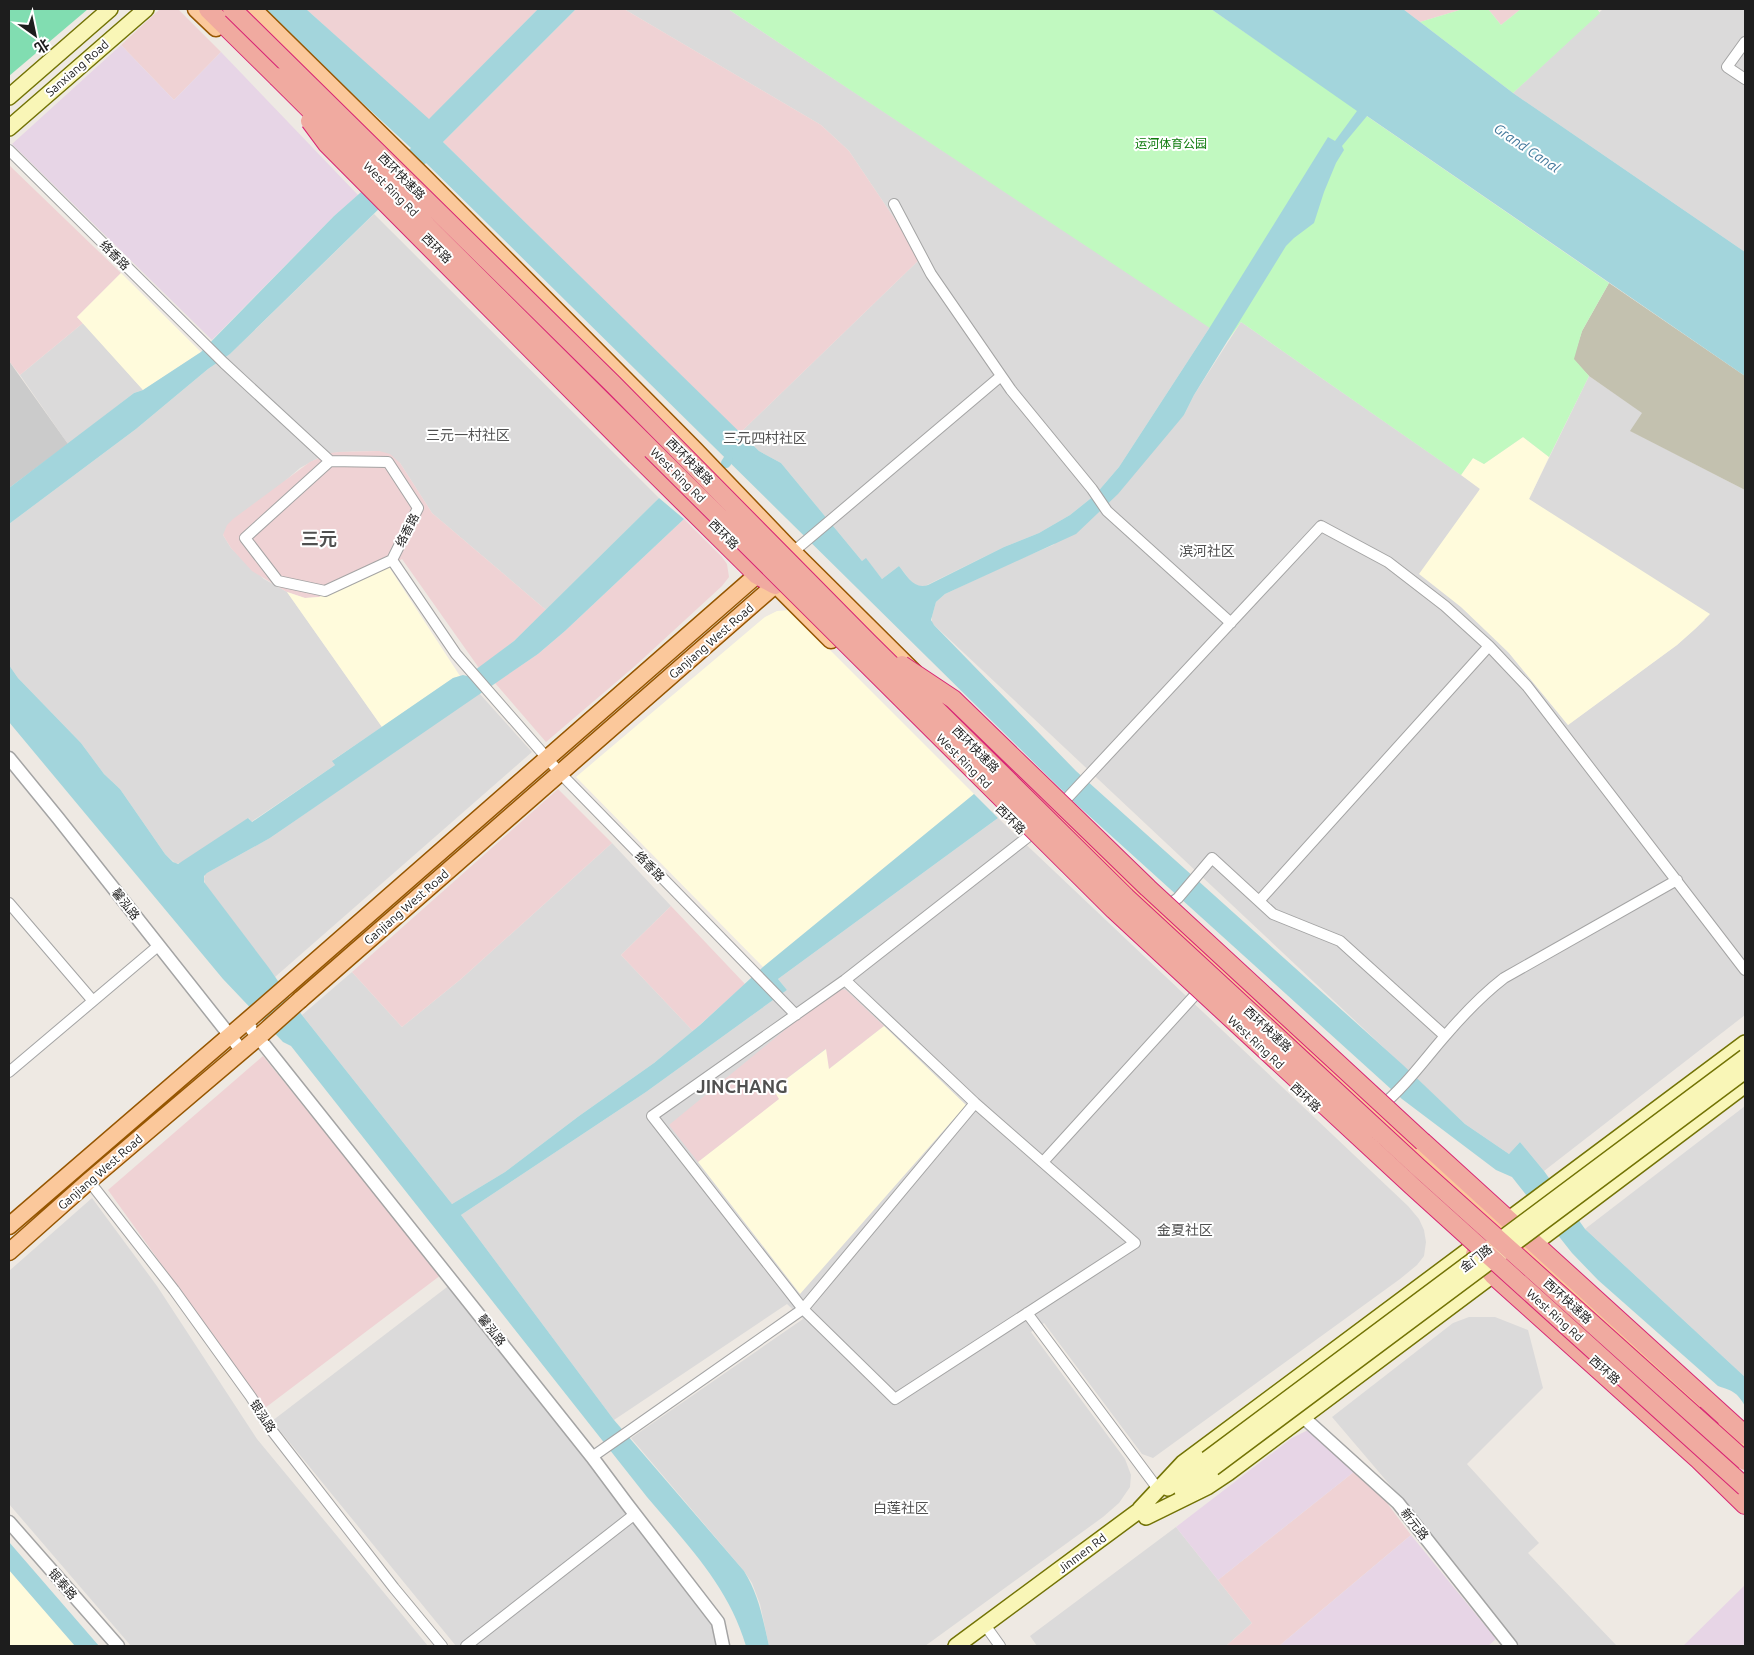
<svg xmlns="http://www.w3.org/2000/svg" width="1754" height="1655" font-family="Ubuntu,'Noto Sans SC',sans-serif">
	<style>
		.residential { fill: #dbdada }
		.commercial { fill: #efd2d4 }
		.industrial { fill: #e7d5e6 }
		.education { fill: #fffbdc }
		.religious { fill: #cbcbcb }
		.construction { fill: #c3c1af }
		.park { fill: #c1f9c0 }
		.pitch { fill: #81ddb1 }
		.water { fill: #a3d5dc }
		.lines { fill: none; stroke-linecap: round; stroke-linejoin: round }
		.canal { stroke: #a3d5dc; stroke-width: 10 }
		.minor-casing { stroke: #a4a4a4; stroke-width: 12 }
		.tertiary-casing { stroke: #a4a4a4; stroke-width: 15 }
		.secondary-casing { stroke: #727305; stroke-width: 18 }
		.primary-casing { stroke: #965601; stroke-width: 19 }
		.trunk-casing { stroke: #d82574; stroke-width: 20 }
		.minor { stroke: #fff; stroke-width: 10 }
		.tertiary { stroke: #fff; stroke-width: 12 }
		.secondary { stroke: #f9f6b7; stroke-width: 15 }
		.primary { stroke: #fbc89b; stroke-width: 16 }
		.trunk { stroke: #f0aaa0; stroke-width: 18 }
		.secondary-bridge-casing { stroke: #727305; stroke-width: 18; stroke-linecap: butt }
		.primary-bridge-casing { stroke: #965601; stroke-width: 19; stroke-linecap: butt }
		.trunk-bridge-casing { stroke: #d82574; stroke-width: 20; stroke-linecap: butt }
		.secondary-bridge { stroke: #f9f6b7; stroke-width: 15 }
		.primary-bridge { stroke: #fbc89b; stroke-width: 16 }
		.trunk-bridge { stroke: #f0aaa0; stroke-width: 18 }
		.labels { text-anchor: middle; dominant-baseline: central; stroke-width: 4; stroke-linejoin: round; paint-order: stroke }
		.street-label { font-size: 12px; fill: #1d1d1d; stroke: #fff }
		.park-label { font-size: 12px; fill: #0e7b0c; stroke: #fff }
		.water-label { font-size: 14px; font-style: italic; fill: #44799c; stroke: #fff }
		.neighbourhood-label { font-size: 14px; fill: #505050; stroke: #fff }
		.district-label { font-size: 18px; font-weight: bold; fill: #505050; stroke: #fff }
	</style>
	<rect width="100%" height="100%" fill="#eee9e3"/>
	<path class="residential" d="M624,9H728L1210,327L1119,467L1095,495L1070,515L1039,533L1004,547L925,586L920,587L913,584L899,566L882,579L866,559L862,561L781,463L759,451L740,433L921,258L849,151L821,125Z
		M1603,9H1745V252L1513,93Z
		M374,214L659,498L546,610L432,513L400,463L379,451L338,452L320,457L300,468L223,535L231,548L264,579L287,592L382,727L333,760L335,765L251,822L249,818L183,862L176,864L165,854L120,789L104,774L81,743L18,678L9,665V524L136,429L208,369L230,354Z
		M1241,322L1480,488L1445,593L1484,627L1509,653L1568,725L1677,645L1705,620L1529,499L1589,376L1643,413L1631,431L1745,490V1015L1544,1171L1520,1142L1509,1154L1465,1124L932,623V616L936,602L945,594L1013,562L1053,545L1184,415L1194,395Z
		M83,323L143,390L134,393L68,444L20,375Z
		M479,693L532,752L275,977L205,884L204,879L205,874L270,838Z
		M998,818L1408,1206L1419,1219L1424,1230L1426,1242L1424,1256L1417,1265L1400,1279L1153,1458L1142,1454L1044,1323L1031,1332L1125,1459L1131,1475L1130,1487L1119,1503L1103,1517L925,1646H769L760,1604L752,1583L744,1571L631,1438L803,1319L787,1304L614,1420L461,1215L646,1092L787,990L778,979Z
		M612,843L671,906L621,955L693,1031L654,1063L579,1116L505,1172L452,1204L302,1015L352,972L402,1027L461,979Z
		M1745,1106V1377L1585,1229Z
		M92,1198L157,1286L257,1439L428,1646H131L9,1504V1271Z
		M451,1284L714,1626L719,1646H456L272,1421Z
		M1469,1317H1495L1528,1330L1543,1388L1467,1464L1539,1543L1528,1553L1617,1646H1516L1407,1505L1332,1417L1453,1323Z
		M1176,1527L1252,1623L1226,1646H1037L1030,1636Z"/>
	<path class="commercial" d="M163,9H178L221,52L174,100L121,45L159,10Z
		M306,9H538L429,120Z
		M576,9H624L821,125L849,151L921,258L740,433L443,142Z
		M1403,9H1463L1420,22Z
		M1488,9H1521L1501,25Z
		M9,165L121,273L77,317L83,323L20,375L9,361Z
		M379,451L390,454L400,463L432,513L546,610L514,641L479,668L402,559L389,567L319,597L305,598L287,592L252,571L231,548L223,535L227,525L233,519L310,462L330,453L339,452Z
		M684,519L722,557L727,564L729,577L722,586L635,666L546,742L495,683L538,654L565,631Z
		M558,789L612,843L461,979L402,1027L352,972Z
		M671,906L745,984L693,1031L621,955Z
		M836,988L846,990L884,1026L829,1069L825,1049L773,1089L780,1099L698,1162L669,1125Z
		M263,1056L441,1275L265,1408L108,1190Z
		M1360,1467L1411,1535L1279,1646H1226L1252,1623L1218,1580Z"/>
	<path class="industrial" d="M121,45L174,100L221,52L358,195L334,216L212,340L12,144Z
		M1312,1428L1360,1467L1218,1580L1176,1527L1292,1438Z
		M1411,1535L1496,1639L1488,1646H1279Z
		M1745,1585V1646H1683Z"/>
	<path class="education" d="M121,273L201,352L143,390L77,317Z
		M1523,437L1549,457L1529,499L1710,614L1695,629L1677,645L1568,725L1509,653L1461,607L1419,574L1480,489L1461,475L1473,458L1484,464Z
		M389,567L460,676L453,678L382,727L287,592L305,598L319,597Z
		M790,610L974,794L763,967L576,777L765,617L777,611Z
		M884,1026L966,1105L800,1294L698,1162L779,1099L773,1089L826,1049L829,1069Z
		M9,1570L75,1646H9Z"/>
	<path class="religious" d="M9,361L68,444L9,488Z"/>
	<path class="construction" d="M1609,283L1745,376V490L1630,431L1642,413L1589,376L1573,359L1582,331Z"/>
	<path class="park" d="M728,9H1211L1609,283L1582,331L1574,359L1589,376L1549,457L1523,437L1484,464L1473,458L1461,475L1241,322L1228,340Z
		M1463,9H1488L1501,25L1521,9H1597L1600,13L1513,93L1420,22Z"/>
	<path class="pitch" d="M9,9H88L9,76Z"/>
	<path class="water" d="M261,9H306L429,119L538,9H576L443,142L759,451L781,463L862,561L866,558L882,579L899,566C907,576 914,590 928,585L1004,547L1039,533L1070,515L1095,495L1119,467L1210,327L1328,137L1335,141L1357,111L1211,9H1403L1513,93L1745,252V376L1367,116L1342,146L1344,150L1336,163L1324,192L1314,223L1294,238L1286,246L1194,395L1184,415L1118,494L1076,534L945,594L936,602L931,620L934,625L1076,771L1403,1065L1465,1124L1509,1154L1520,1142L1544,1171L1585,1229L1745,1377V1406C1737,1392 1733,1391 1718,1386L1598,1280L1572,1253L1512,1177L1496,1170L1402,1099L1075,803L426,163L230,354L208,369L136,429L9,524V488L134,393L143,390L201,352L334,216L411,148Z
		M659,498L684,519L565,631L538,654L270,838L207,873L204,876V882L269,968L298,1010L452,1204L505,1172L579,1116L654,1063L700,1025L763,967L974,794L998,818L778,979L787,990L646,1092L461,1215L614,1420L744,1571C759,1595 763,1620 769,1646H746C729,1587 686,1543 647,1497L291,1046L283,1042L223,979L9,722V665L18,678L81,743L104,774L120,789L165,854L173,862L178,864L248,818L252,822L335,765L332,761L453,678L463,675L467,676L514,641Z
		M9,1542L99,1646H75L9,1570Z"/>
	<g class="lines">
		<path class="canal" d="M726,463L728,460"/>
		<defs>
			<path id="minor" d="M1745,42L1727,67L1745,79
				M9,150L224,363L330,461L388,462L418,508L392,560L456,654L560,773L796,1015
				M894,204L931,274L1011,390L1092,489L1107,511L1231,623
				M330,461L245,538L278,581L325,591L392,560
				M793,552L1001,376
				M1058,808L1321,526L1388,562L1445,606L1489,646L1527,686L1745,970
				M1259,901L1489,646
				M9,903L93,1001
				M1164,908L1178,898L1212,858L1273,914L1340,941L1445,1036
				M845,980L975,1103L1135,1243L895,1399L803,1309L652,1116L845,980L1029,836L1037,829
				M9,1072L158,946
				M1379,1108C1405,1087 1424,1060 1445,1036C1463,1015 1482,995 1504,978L1677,880
				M1043,1162L1195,995
				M89,1181L174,1290L251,1397L273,1432L394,1588L442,1646
				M1027,1313L1158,1489
				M592,1457L803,1309L975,1103
				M985,1625L1000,1646
				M466,1646L635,1514"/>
			<path id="tertiary" d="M9,758L58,818L242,1051
				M246,1022L592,1457L627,1504L718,1622L723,1646
				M1303,1417L1398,1503L1511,1646
				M9,1522L118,1646"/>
			<path id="secondary" d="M9,97L110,9
				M9,128L146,9
				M1500,1226L1745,1043
				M1527,1249L1745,1085
				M1168,1488L1207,1459
				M1182,1491L1213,1468
				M1140,1509L1183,1463L1482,1240
				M1146,1517L1207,1487L1228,1473L1502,1268
				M956,1646L1148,1504"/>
			<path id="primary" d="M196,9L216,28
				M253,9L423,176L695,450L788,547L915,673
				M681,487L703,488L742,528
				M767,576L831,640
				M1013,769L1135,889L1501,1226L1695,1401
				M300,1000L782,579
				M9,1226L248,1020L766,567
				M9,1252L89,1181L262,1034
				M1725,1428L1745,1447"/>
			<path id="trunk" d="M208,9L277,77
				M636,455L757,575L775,585
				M1423,1142L1745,1435
				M1475,1254L1493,1275L1699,1460L1745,1505"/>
		</defs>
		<use href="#minor" class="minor-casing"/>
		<use href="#tertiary" class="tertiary-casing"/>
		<use href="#secondary" class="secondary-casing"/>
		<use href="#primary" class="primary-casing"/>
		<use href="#trunk" class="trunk-casing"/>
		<use href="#minor" class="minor"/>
		<use href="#tertiary" class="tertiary"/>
		<use href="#secondary" class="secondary"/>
		<use href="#primary" class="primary"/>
		<use href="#trunk" class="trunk"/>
		<defs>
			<path id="secondary-bridge" d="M1207,1459L1745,1057
				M1213,1468L1745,1071"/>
			<path id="primary-bridge" d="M262,1034L300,1000"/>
			<path id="trunk-bridge" d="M232,9L613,384L868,642L1126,897L1419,1168L1745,1461
				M277,77L1114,910L1412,1186L1745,1487
				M310,121L327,144L636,455
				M902,665L953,699L1148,888L1423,1142"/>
		</defs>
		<use href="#secondary-bridge" class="secondary-bridge-casing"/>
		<use href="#primary-bridge" class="primary-bridge-casing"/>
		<use href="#trunk-bridge" class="trunk-bridge-casing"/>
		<use href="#secondary-bridge" class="secondary-bridge"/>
		<use href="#primary-bridge" class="primary-bridge"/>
		<use href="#trunk-bridge" class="trunk-bridge"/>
	</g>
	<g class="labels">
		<g class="street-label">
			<text transform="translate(77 68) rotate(-41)">Sanxiang Road</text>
			<text transform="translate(402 176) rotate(45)">西环快速路</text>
			<text transform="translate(391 189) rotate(45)">West Ring Rd</text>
			<text transform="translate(437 248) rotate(45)">西环路</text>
			<text transform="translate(115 255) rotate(45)">络香路</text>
			<text transform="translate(690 461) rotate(45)">西环快速路</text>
			<text transform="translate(678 475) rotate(45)">West Ring Rd</text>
			<text transform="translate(407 530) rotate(-63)">络香路</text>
			<text transform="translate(724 534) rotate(45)">西环路</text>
			<text transform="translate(711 641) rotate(-41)">Ganjiang West Road</text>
			<text transform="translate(976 749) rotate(45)">西环快速路</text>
			<text transform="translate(964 761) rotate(45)">West Ring Rd</text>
			<text transform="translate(1011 819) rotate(45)">西环路</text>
			<text transform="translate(650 866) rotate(46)">络香路</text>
			<text transform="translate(126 904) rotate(52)">馨泓路</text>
			<text transform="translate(406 907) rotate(-41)">Ganjiang West Road</text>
			<text transform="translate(1268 1029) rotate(43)">西环快速路</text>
			<text transform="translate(1256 1042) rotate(43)">West Ring Rd</text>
			<text transform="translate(1306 1097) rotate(43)">西环路</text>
			<text transform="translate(100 1172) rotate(-41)">Ganjiang West Road</text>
			<text transform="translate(1476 1258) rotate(-37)">金门路</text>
			<text transform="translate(1568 1301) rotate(42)">西环快速路</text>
			<text transform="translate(1555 1315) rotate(42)">West Ring Rd</text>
			<text transform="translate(492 1330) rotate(52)">馨泓路</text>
			<text transform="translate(1605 1370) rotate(42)">西环路</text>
			<text transform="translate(263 1416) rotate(57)">银泓路</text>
			<text transform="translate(1415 1524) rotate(52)">新元路</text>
			<text transform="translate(1082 1553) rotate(-37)">Jinmen Rd</text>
			<text transform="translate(63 1584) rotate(49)">银泰路</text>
		</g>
		<g class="park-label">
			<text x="1171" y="143">运河体育公园</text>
		</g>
		<g class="water-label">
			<text transform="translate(1527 148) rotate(34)">Grand Canal</text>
		</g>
		<g class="neighbourhood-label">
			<text x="468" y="435">三元一村社区</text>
			<text x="765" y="438">三元四村社区</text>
			<text x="1207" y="551">滨河社区</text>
			<text x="1185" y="1230">金夏社区</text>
			<text x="901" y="1508">白莲社区</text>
		</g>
		<g class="district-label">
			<text x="319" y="538">三元</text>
			<text x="742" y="1086">JINCHANG</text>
		</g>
	</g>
	<rect width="1754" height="1655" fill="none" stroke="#1d1d1d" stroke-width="20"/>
	<g transform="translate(35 35) rotate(147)" stroke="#ffffff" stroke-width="4" paint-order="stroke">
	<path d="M0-4L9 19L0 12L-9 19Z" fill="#1d1d1d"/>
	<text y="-8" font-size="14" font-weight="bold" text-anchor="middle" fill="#1d1d1d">北</text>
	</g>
</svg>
